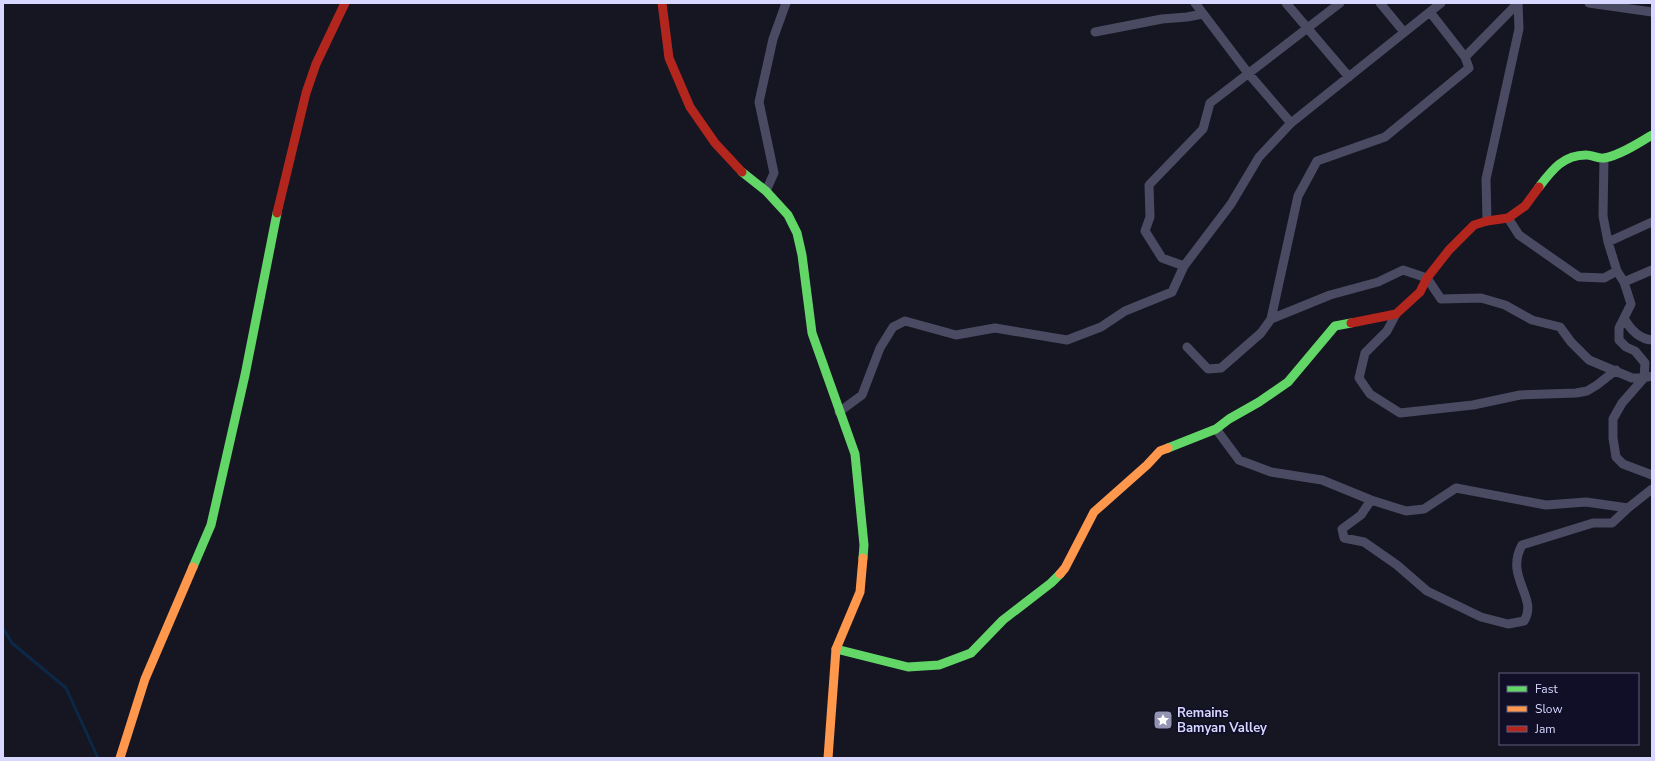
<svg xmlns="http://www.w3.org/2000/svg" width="1655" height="761" font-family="'Nunito Sans',sans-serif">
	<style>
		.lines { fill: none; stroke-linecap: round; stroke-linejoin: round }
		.stream { stroke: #0c2847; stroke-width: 3 }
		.street { stroke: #4a4b63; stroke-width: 9 }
		.fast { stroke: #63d668; stroke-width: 9 }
		.slow { stroke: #ff974d; stroke-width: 9 }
		.jam { stroke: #b3261e; stroke-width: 9 }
		.labels { text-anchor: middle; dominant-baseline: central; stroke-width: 3; stroke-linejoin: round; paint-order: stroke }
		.poi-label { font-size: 13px; font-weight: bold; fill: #d7d7ff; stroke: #110f28; text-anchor: start }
	</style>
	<rect width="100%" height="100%" fill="#161522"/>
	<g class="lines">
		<path class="stream" d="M3,628L12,643L66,688L98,758"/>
		<path class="street" d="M1195,3L1248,73L1291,123
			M1286,3L1349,77
			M1380,3L1404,32
			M1589,3L1652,12
			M1095,32L1162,19L1187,17L1203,14
			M1465,57L1518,3
			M1604,158L1603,216L1608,242L1617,271L1624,282L1631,304L1619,328V340L1626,347L1635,351L1645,363L1644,378L1622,403L1613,419V438L1616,457L1623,464L1652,475
			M766,191L774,173L759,102L773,39L786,3
			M1508,218L1519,235L1579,277L1604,278L1617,271
			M1487,221L1486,179L1519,29L1518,3
			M1608,242L1652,222
			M1184,266L1162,258L1145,231L1150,217L1149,185L1203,129L1210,103L1340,3
			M1624,282L1652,270
			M1396,314L1387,331L1365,353L1359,378L1370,394L1400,413L1473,405L1520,395L1576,393L1587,391L1597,385L1616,370
			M1624,318C1630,329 1639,339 1652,340
			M1271,319L1330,295L1378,282L1403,270L1427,278L1441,299L1481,298L1505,305L1532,320L1560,327L1571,342L1589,360L1632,378H1644L1652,376
			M1187,347L1208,369L1221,368L1261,333L1271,319L1298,196L1317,161L1385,137L1469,68L1465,57L1430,12
			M839,412L862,395L880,348L893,327L905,321L956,335L995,328L1067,340L1101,327L1125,311L1172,292L1184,266L1231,204L1259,157L1291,123L1441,3
			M1216,429L1239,460L1271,472L1322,480L1371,500L1406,511L1424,509L1456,488L1546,505L1586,502L1628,508
			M1371,500L1361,515L1342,529L1344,538L1364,542L1397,565L1427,591L1481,617L1508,624L1524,621C1539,598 1504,577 1522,545L1593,523H1612L1628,508L1652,489"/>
		<path class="fast" d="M742,172L766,191L788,215L797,233L802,255L812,333L855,454L864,545L863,558
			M1539,187C1552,170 1563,155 1586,155C1592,155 1599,159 1604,158C1619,156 1639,143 1652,135
			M1168,448L1216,429L1229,419L1259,402L1288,382L1335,326L1351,323
			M193,567L211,525L245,375L277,213
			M836,649L908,667L939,665L971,653L1003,620L1051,583L1060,574"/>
		<path class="slow" d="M1060,574L1065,568L1094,512L1147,465L1160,451L1168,448
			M120,758L145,679L193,567
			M828,758L836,649L860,592L863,558"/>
		<path class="jam" d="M662,3L669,58L690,107L715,143L742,172
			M277,213L306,93L316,64L345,3
			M1351,323L1396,314L1420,292L1427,278L1449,250L1474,225L1487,221L1508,218L1525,206L1539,187"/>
	</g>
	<defs>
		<symbol id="sight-square" viewBox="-11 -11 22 22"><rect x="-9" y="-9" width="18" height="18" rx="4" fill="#9393b2" stroke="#110f28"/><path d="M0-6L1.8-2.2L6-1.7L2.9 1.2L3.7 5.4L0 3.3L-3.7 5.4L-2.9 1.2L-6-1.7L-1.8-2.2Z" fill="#fff"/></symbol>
	</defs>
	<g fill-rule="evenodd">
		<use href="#sight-square" x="1152" y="709" width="22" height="22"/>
	</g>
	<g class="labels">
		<g class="poi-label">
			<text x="1177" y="713">Remains<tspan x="1177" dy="15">Bamyan Valley</tspan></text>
		</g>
	</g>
	<rect width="1655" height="761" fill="none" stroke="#d7d7ff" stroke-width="8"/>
	<rect x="1499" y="673" width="140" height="72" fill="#110f28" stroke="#605f7e"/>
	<rect x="1507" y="686" width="20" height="6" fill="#63d668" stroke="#605f7e"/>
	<text x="1535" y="693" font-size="12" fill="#d7d7ff">Fast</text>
	<rect x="1507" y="706" width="20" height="6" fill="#ff974d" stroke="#605f7e"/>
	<text x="1535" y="713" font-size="12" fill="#d7d7ff">Slow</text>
	<rect x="1507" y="726" width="20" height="6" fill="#b3261e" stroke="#605f7e"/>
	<text x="1535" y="733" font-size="12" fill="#d7d7ff">Jam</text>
</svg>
